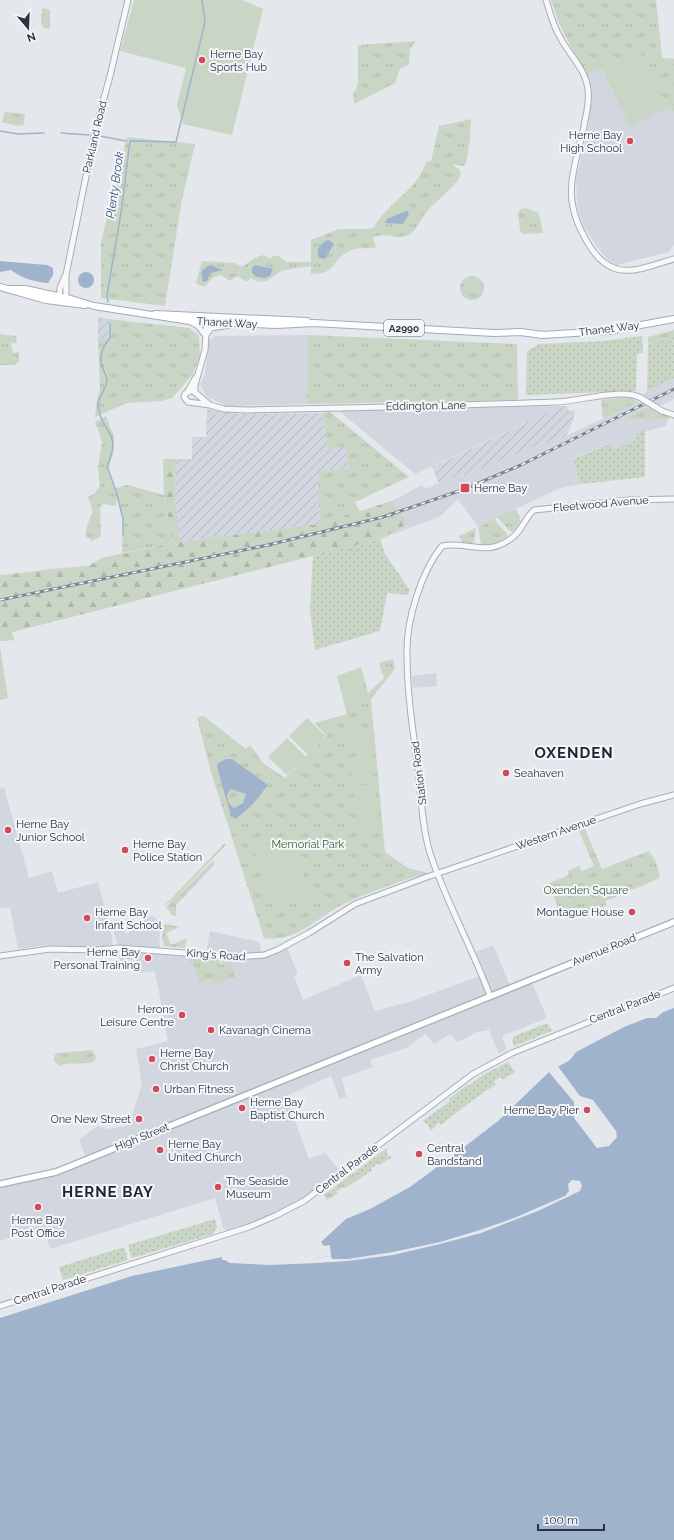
<svg xmlns="http://www.w3.org/2000/svg" width="674" height="1540" font-family="Raleway,sans-serif">
	<style>
		.built { fill: #d2d6de }
		.industrial { fill: url(#industrial-furrows) }
		.grass { fill: url(#grass-tufts) }
		.forest { fill: url(#forest-firs) }
		.garden { fill: url(#garden-dots) }
		.pitch { fill: #c9d6c5 }
		.water { fill: #9fb4cc; fill-rule: evenodd }
		.pier { fill: #e4e7ec }
		.lines { fill: none; stroke-linecap: round; stroke-linejoin: round }
		.stream { stroke: #9fb4cc; stroke-width: 1.5 }
		.tertiary-casing { stroke: #a9aeb7; stroke-width: 7 }
		.secondary-casing { stroke: #a9aeb7; stroke-width: 8 }
		.primary-casing { stroke: #a3abb8; stroke-width: 8 }
		.tertiary { stroke: #f7f8fa; stroke-width: 5 }
		.secondary { stroke: #fff; stroke-width: 5.5 }
		.primary { stroke: #fff; stroke-width: 6 }
		.rail-casing { stroke: #7d8696; stroke-width: 3 }
		.rail { stroke: #f4f6f9; stroke-width: 1.5; stroke-dasharray: 4.5; stroke-linecap: butt }
		.tertiary-bridge-casing { stroke: #a9aeb7; stroke-width: 7; stroke-linecap: butt }
		.tertiary-bridge { stroke: #f7f8fa; stroke-width: 5 }
		.poi-dot { fill: #d1495b; stroke: #f4f6f9; stroke-width: 1.5 }
		.labels { text-anchor: middle; dominant-baseline: central; stroke-width: 4; stroke-linejoin: round; paint-order: stroke }
		.shield { fill: #f4f6f9; stroke: #676e7b; stroke-width: 1 }
		.shield-label { font-size: 10px; font-weight: bold; fill: #2b3445 }
		.poi-label { font-size: 11px; fill: #2b3445; stroke: #f4f6f9; text-anchor: start }
		.street-label { font-size: 11px; fill: #2b3445; stroke: #f4f6f9 }
		.park-label { font-size: 11px; fill: #3f6138; stroke: #f4f6f9 }
		.water-label { font-size: 12px; font-style: italic; fill: #34527a; stroke: #f4f6f9 }
		.district-label { font-size: 15px; font-weight: bold; letter-spacing: 1px; fill: #1d2536; stroke: #f4f6f9 }
	</style>
	<defs>
		<pattern id="industrial-furrows" width="10" height="10" patternUnits="userSpaceOnUse"><rect width="10" height="10" fill="#d2d6de"/><path d="M-1 1l2-2M0 10L10 0M9 11l2-2" fill="none" stroke="#b4b8c0"/></pattern>
		<pattern id="grass-tufts" width="24" height="20" patternUnits="userSpaceOnUse"><rect width="24" height="20" fill="#c9d6c5"/><path d="M3 7l-1-3M5 7V3M7 7l1-3M15 17l-1-3M17 17v-4M19 17l1-3" fill="none" stroke="#adb8ab"/></pattern>
		<pattern id="forest-firs" width="22" height="20" patternUnits="userSpaceOnUse"><rect width="22" height="20" fill="#c9d6c5"/><path d="M5 1l3.5 6h-7zM16 11l3.5 6h-7z" fill="#adb8ab"/></pattern>
		<pattern id="garden-dots" width="8" height="8" patternUnits="userSpaceOnUse"><rect width="8" height="8" fill="#c9d6c5"/><path d="M2 2h.1M6 6h.1" fill="none" stroke="#adb8ab" stroke-width="1.8" stroke-linecap="round"/></pattern>
	</defs>
	<rect width="100%" height="100%" fill="#e4e7ec"/>
	<path class="built" d="M551,0H656L662,58L674,59V245L669,252L617,265L609,261L600,251L582,224L577,205L576,179L588,127L589,109L585,74L559,23Z
		M308,335L307,404L228,406L207,397L200,384L205,374L209,341L215,336Z
		M674,378V399L660,406L643,395L647,391Z
		M639,402L649,407L627,419H668L666,426L635,434L637,440L614,451L610,443L573,458L581,484L560,488L478,527L458,499L439,517L380,539L12,632L14,640L0,641V575L28,573L47,569L89,566L102,558L179,542L320,524L392,501L422,485L426,489L462,473L463,476L528,449L566,436Z
		M562,406L415,474L338,410Z
		M436,673L437,686L413,688L412,676Z
		M4,787L29,878L52,871L58,893L98,882L113,940L111,945L93,947L45,945L18,949L10,907L0,908V789Z
		M152,915L159,922L160,948L206,954L210,931L259,942L262,952L285,943L298,974L294,976L303,1000L361,975L375,1011L409,1002L485,974L476,952L493,945L512,990L532,983L547,1018L502,1036L506,1047L505,1050L499,1054L489,1030L477,1032L458,1042L450,1034L434,1044L425,1034L406,1048L370,1060L373,1067L342,1078L346,1097L340,1099L331,1076L286,1096L309,1159L325,1153L340,1171L300,1201L262,1220L226,1231L223,1227L215,1198L50,1249L44,1227L0,1241V1181L50,1171L86,1158L79,1139L98,1126L108,1129L129,1125L142,1084L136,1049L168,1041L155,971L139,973L136,959L120,962L118,945L113,929L123,925L126,934Z"/>
	<path class="industrial" d="M98,317L108,319L109,341L98,338Z
		M562,406H567L569,411L575,410L573,421L566,436L528,449L464,476L462,473L439,483L432,467Z
		M207,409L238,414L323,413L328,448L346,447L348,468L318,472L320,524L179,542L175,501L176,459H192V437H206Z"/>
	<path class="grass" d="M551,0H656L662,58L674,59V112L667,108L630,126L602,69L585,74L559,23Z
		M42,8L50,10V29L44,28L41,23Z
		M416,41L410,49L409,65L400,69L395,83L354,104L353,92L356,90L358,83V45Z
		M5,112L25,114L24,125L17,126L2,122Z
		M471,119L470,139L466,164L463,166L454,164V166L460,170L461,175C452,192 433,201 422,218C418,224 415,233 406,236C395,239 385,232 373,237L376,247C367,250 358,246 349,251C329,262 339,273 311,274V266C306,267 286,269 282,271C271,276 265,288 251,278L247,282L237,276L230,281L221,275L214,277L204,287L196,283L202,261L234,263L242,267L253,259L263,255L271,259L272,256H278L287,262H311V240L339,229H369L374,227C388,202 417,191 426,162L431,161L439,126Z
		M127,137L195,144L182,199L165,306L101,298V242Z
		M526,208L539,213L543,233L523,234L520,231L518,213L521,209Z
		M460 288a12 12 0 1 1 24 0a12 12 0 1 1-24 0Z
		M108,319L189,328L199,336L200,356L193,374L172,398L162,401L127,403L95,417L97,399L100,389L98,338L109,341Z
		M674,330V337L648,344V337Z
		M0,334L16,336L17,343H11L13,353L19,352V361L15,365H0Z
		M308,335L517,344L518,400L307,404Z
		M629,397L639,402L603,419L601,400Z
		M649,407L670,416L668,419H625Z
		M330,412L409,477L355,502L360,512L320,524L318,472L348,468L346,447L328,449L323,413Z
		M106,416L114,437V449L108,471L115,488L128,485L164,495L173,543L122,553L123,519L117,499L116,506L103,504L100,507L101,536L92,541L86,536V528L93,512L88,497L95,493L100,486L98,468L102,441L95,422Z
		M516,509L521,521L515,530L511,532L497,517Z
		M494,519L507,534V537L496,544L483,546L481,544L478,527Z
		M476,528L474,542L472,544L462,542L459,536Z
		M393,659L395,669L371,699L385,852L408,868L428,873C399,882 371,891 344,904C317,917 296,943 264,938L210,769L197,717L204,716L246,749L250,745L264,764L285,778L327,736L315,723L347,714L337,676L361,667L368,693L384,678L379,663Z
		M584,827L602,869L649,851L656,862L660,876L658,879L606,901V905L585,914L582,910L561,917L549,883L569,875L568,871L579,866L582,871L594,866L578,829Z
		M225,843L226,845L173,900L164,906Z
		M213,861L215,864L176,905V916H173L166,907Z
		M165,924L180,927L166,933L171,945L187,938L185,948L163,946L164,942L162,941L164,925Z
		M190,958L219,960L220,965L231,962L235,975L234,977L214,984L212,979L199,983L193,963L189,964Z
		M92,1050L96,1056L95,1061L91,1063L63,1064V1066L58,1065L54,1061V1056L57,1053Z
		M353,1173L358,1180L345,1188L344,1187L337,1191L338,1193L327,1200L324,1195Z"/>
	<path class="forest" d="M163,459H176L175,501L180,542L320,524L392,501L407,524L380,539L12,632L14,640L0,641V575L89,566L102,558L173,543L164,495Z"/>
	<path class="garden" d="M642,336L643,353L637,354L636,391L526,395L527,351L539,344L604,341Z
		M674,337V378L647,391L648,344Z
		M645,430V477L581,484L573,459L611,443L614,450L637,440L635,434Z
		M380,539L385,554L410,590L408,595L387,593L380,631L315,650L310,609L313,556Z
		M545,1024H548L552,1031L514,1046L512,1040L514,1036Z
		M508,1062L515,1072L503,1080L501,1077L494,1081L496,1084L469,1103L441,1125L439,1122L431,1131L428,1125L423,1121L450,1101L449,1099L468,1084L469,1086L483,1075Z
		M387,1148V1156L392,1157L380,1165L378,1164L371,1168L372,1170L358,1180L353,1173Z
		M215,1219L217,1227L213,1234L132,1258L128,1245Z
		M124,1247L128,1260L63,1280L59,1267Z"/>
	<path class="pitch" d="M134,0H242L263,9L232,135L183,124L177,105L186,68L120,51Z
		M638,48L667,108L630,126L601,66Z
		M0,647L8,698L0,700Z
		M359,670L366,693L345,700L338,677Z
		M307,718L326,736L308,755L289,736Z
		M371,728L372,752L350,753L349,729Z
		M287,738L306,757L287,775L268,757Z
		M372,756L373,780L352,781L350,757Z
		M375,785L379,832L358,834L357,833L354,786Z
		M291,837L311,896L273,909L254,849Z"/>
	<path class="water" d="M406,211L407,210L409,214L403,224L385,223L387,219Z
		M329,240L334,244L325,259L319,258C315,250 321,242 329,240Z
		M0,261L47,265L53,268V275L48,283C35,282 21,278 11,270L0,272Z
		M211,265L223,270L211,273L207,281L203,282L201,272L206,267Z
		M255,265L273,269L270,276L265,278L257,277L252,273V268Z
		M78 280a8 8 0 1 1 16 0a8 8 0 1 1-16 0Z
		M226,759H232L268,785L253,804L236,819L231,816L217,767L218,763ZM231,789L246,794L243,803L234,808L228,802L227,794Z
		M674,1008V1540H0V1318L132,1276L222,1257V1260H225L230,1263L270,1265L317,1263V1258L331,1256L330,1245L324,1246L321,1242L346,1219L370,1209L410,1187L463,1148L498,1121L549,1072L570,1060L576,1052L624,1027L647,1018H656L663,1012Z"/>
	<path class="pier" d="M557,1065L580,1096L593,1100L616,1131L617,1137L609,1146L597,1148L574,1118V1102L548,1071Z
		M572,1180L580,1181L582,1186L580,1191L538,1211L481,1233L440,1244L393,1255L348,1261L317,1263V1258L331,1256L332,1259H348L393,1252L440,1242L480,1230L514,1218L565,1196L569,1191L568,1184Z"/>
	<g class="lines">
		<path class="stream" d="M0,131L18,134L44,133
			M61,133L89,135
			M100,136L126,141
			M108,302L107,295L121,213L130,141L176,142L205,22L202,0
			M110,323V338C102,347 98,359 103,369C105,374 107,375 107,381C106,389 97,399 98,406C101,433 123,431 107,466L117,494L123,519V535"/>
		<defs>
			<path id="tertiary" d="M546,0C550,12 553,26 560,37C569,55 586,69 588,90C590,102 586,114 584,126C573,176 560,198 589,245C613,284 639,269 674,259
				M59,299L60,288L65,276
				M64,301L66,298V275L96,127L110,76L128,0
				M191,322L198,326L206,336
				M206,335L211,328L230,325
				M188,391L196,377
				M195,392V385L205,350L207,319
				M210,405L188,402L184,397L185,394L192,390L210,405L224,409L246,410C349,408 452,406 555,402C577,402 623,387 641,398
				M662,411L674,415
				M0,956L50,949L96,950L119,948L237,957L264,955L277,950L309,933L355,904L427,877L640,804L674,795
				M490,996C472,947 446,902 430,853C422,827 421,796 418,769C413,731 407,693 407,654C406,621 421,572 442,546C470,540 485,559 513,537C522,530 525,518 534,510L629,500L674,499
				M0,1306L249,1227L277,1215L304,1201L473,1074L512,1053L674,988"/>
			<path id="secondary" d="M0,1184L56,1172L674,922"/>
			<path id="primary" d="M0,287L46,300L85,305
				M9,289H25L71,299L94,306L190,321L276,325L314,323L494,333L520,332L544,335
				M155,314L307,321
				M541,335L608,331L674,319"/>
		</defs>
		<use href="#tertiary" class="tertiary-casing"/>
		<use href="#secondary" class="secondary-casing"/>
		<use href="#primary" class="primary-casing"/>
		<use href="#tertiary" class="tertiary"/>
		<use href="#secondary" class="secondary"/>
		<use href="#primary" class="primary"/>
		<defs>
			<path id="rail" d="M0,600L268,545L383,517L462,490L521,465L674,389"/>
		</defs>
		<use href="#rail" class="rail-casing"/>
		<use href="#rail" class="rail"/>
		<defs>
			<path id="tertiary-bridge" d="M641,398L662,411"/>
		</defs>
		<use href="#tertiary-bridge" class="tertiary-bridge-casing"/>
		<use href="#tertiary-bridge" class="tertiary-bridge"/>
	</g>
	<g class="poi-dot">
		<circle cx="202" cy="60" r="4"/>
		<circle cx="630" cy="141" r="4"/>
		<rect x="460" y="483" width="10" height="10" rx="2"/>
		<circle cx="506" cy="773" r="4"/>
		<circle cx="8" cy="830" r="4"/>
		<circle cx="125" cy="850" r="4"/>
		<circle cx="632" cy="912" r="4"/>
		<circle cx="87" cy="918" r="4"/>
		<circle cx="148" cy="958" r="4"/>
		<circle cx="347" cy="963" r="4"/>
		<circle cx="182" cy="1015" r="4"/>
		<circle cx="211" cy="1030" r="4"/>
		<circle cx="152" cy="1059" r="4"/>
		<circle cx="156" cy="1089" r="4"/>
		<circle cx="242" cy="1108" r="4"/>
		<circle cx="587" cy="1110" r="4"/>
		<circle cx="139" cy="1119" r="4"/>
		<circle cx="160" cy="1150" r="4"/>
		<circle cx="419" cy="1154" r="4"/>
		<circle cx="218" cy="1187" r="4"/>
		<circle cx="38" cy="1207" r="4"/>
	</g>
	<g class="labels">
		<rect class="shield" x="384" y="320" width="40" height="16" rx="3"/>
		<g class="shield-label">
			<text x="404" y="328">A2990</text>
		</g>
		<g class="poi-label">
			<text x="210" y="54">Herne Bay<tspan x="210" dy="13">Sports Hub</tspan></text>
			<text x="622" y="135" text-anchor="end">Herne Bay<tspan x="622" dy="13">High School</tspan></text>
			<text x="474" y="488">Herne Bay</text>
			<text x="514" y="773">Seahaven</text>
			<text x="16" y="824">Herne Bay<tspan x="16" dy="13">Junior School</tspan></text>
			<text x="133" y="844">Herne Bay<tspan x="133" dy="13">Police Station</tspan></text>
			<text x="95" y="912">Herne Bay<tspan x="95" dy="13">Infant School</tspan></text>
			<text x="624" y="912" text-anchor="end">Montague House</text>
			<text x="140" y="952" text-anchor="end">Herne Bay<tspan x="140" dy="13">Personal Training</tspan></text>
			<text x="355" y="957">The Salvation<tspan x="355" dy="13">Army</tspan></text>
			<text x="174" y="1009" text-anchor="end">Herons<tspan x="174" dy="13">Leisure Centre</tspan></text>
			<text x="219" y="1030">Kavanagh Cinema</text>
			<text x="160" y="1053">Herne Bay<tspan x="160" dy="13">Christ Church</tspan></text>
			<text x="164" y="1089">Urban Fitness</text>
			<text x="250" y="1102">Herne Bay<tspan x="250" dy="13">Baptist Church</tspan></text>
			<text x="579" y="1110" text-anchor="end">Herne Bay Pier</text>
			<text x="131" y="1119" text-anchor="end">One New Street</text>
			<text x="168" y="1144">Herne Bay<tspan x="168" dy="13">United Church</tspan></text>
			<text x="427" y="1148">Central<tspan x="427" dy="13">Bandstand</tspan></text>
			<text x="226" y="1181">The Seaside<tspan x="226" dy="13">Museum</tspan></text>
			<text x="38" y="1220" text-anchor="middle">Herne Bay<tspan x="38" dy="13">Post Office</tspan></text>
		</g>
		<g class="street-label">
			<text transform="translate(95 137) rotate(-77)">Parkland Road</text>
			<text transform="translate(227 323) rotate(3)">Thanet Way</text>
			<text transform="translate(609 329) rotate(-7)">Thanet Way</text>
			<text transform="translate(426 406) rotate(-1)">Eddington Lane</text>
			<text transform="translate(601 504) rotate(-5)">Fleetwood Avenue</text>
			<text transform="translate(419 773) rotate(-97)">Station Road</text>
			<text transform="translate(556 833) rotate(-19)">Western Avenue</text>
			<text transform="translate(604 950) rotate(-22)">Avenue Road</text>
			<text transform="translate(216 955) rotate(4)">King's Road</text>
			<text transform="translate(625 1007) rotate(-21)">Central Parade</text>
			<text transform="translate(142 1137) rotate(-22)">High Street</text>
			<text transform="translate(347 1169) rotate(-37)">Central Parade</text>
			<text transform="translate(50 1290) rotate(-18)">Central Parade</text>
		</g>
		<g class="park-label">
			<text x="308" y="844">Memorial Park</text>
			<text x="586" y="890">Oxenden Square</text>
		</g>
		<g class="water-label">
			<text transform="translate(115 185) rotate(-82)">Plenty Brook</text>
		</g>
		<g class="district-label">
			<text x="574" y="753">OXENDEN</text>
			<text x="108" y="1192">HERNE BAY</text>
		</g>
	</g>
	<g transform="translate(28 28) rotate(161)" stroke="#f4f6f9" stroke-width="3" paint-order="stroke">
	<path d="M0-3L7 15L0 10L-7 15Z" fill="#2b3445"/>
	<text y="-6" font-size="11" font-weight="bold" text-anchor="middle" fill="#2b3445">N</text>
	</g>
	<path d="M538 1524v6h66v-6" fill="none" stroke="#2b3445" stroke-width="2"/>
	<text x="544" y="1524" font-size="12" fill="#2b3445" stroke="#f4f6f9" stroke-width="3" paint-order="stroke">100 m</text>
</svg>
